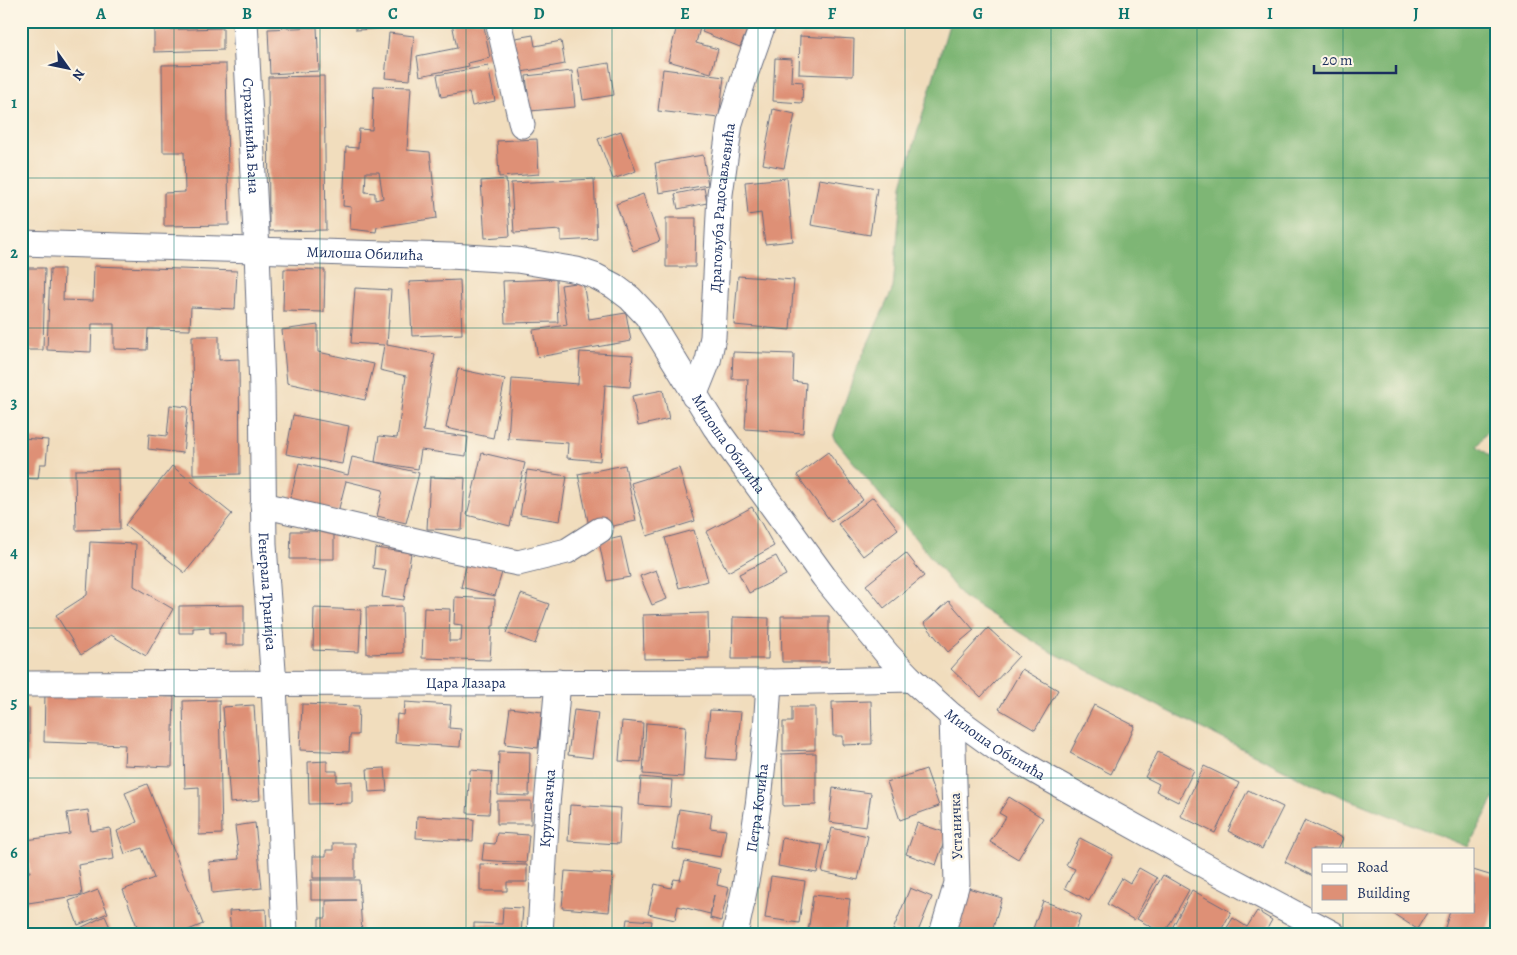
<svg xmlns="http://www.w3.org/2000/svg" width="1517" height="955" font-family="Alegreya,serif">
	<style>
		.forest { fill: #7eb674; stroke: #4c7269 }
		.building { fill: #de9076; fill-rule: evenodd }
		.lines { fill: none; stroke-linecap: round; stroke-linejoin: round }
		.street-casing { stroke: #666c7f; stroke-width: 27 }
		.street { stroke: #fff; stroke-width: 25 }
		.grid { fill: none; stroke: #0f766e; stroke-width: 1; stroke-opacity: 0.55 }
		.labels { text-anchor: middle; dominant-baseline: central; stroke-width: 5; stroke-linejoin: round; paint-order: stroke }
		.street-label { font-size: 15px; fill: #1b2f5e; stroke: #fcf5e5 }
		.neatline { fill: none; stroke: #0f766e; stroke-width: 2 }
		.grid-label { font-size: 16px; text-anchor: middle; font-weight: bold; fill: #0f766e }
	</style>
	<rect width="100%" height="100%" fill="#fcf5e5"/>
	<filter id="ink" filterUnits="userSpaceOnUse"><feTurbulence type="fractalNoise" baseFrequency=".02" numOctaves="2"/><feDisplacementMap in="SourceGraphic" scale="10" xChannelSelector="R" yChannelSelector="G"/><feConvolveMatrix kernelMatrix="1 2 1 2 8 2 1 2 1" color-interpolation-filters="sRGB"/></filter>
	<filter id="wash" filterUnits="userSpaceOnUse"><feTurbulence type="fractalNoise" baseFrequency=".0096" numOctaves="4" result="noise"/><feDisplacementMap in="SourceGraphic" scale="20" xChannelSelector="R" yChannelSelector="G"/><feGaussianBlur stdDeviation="1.12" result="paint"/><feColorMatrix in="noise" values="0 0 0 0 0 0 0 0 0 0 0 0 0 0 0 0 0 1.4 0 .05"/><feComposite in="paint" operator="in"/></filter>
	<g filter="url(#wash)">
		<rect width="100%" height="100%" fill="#f1ddbd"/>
		<path class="forest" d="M950,21H1496V420L1477,446L1496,460V795L1468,847L1316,786L1046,649L963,597L833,437L855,372L893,288L902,185Z"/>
		<g id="blocks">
			<path class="building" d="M270,21H312V25L270,26Z
				M356,21H409V27L356,30Z
				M459,21H483L490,58L468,63L469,66L420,76L417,56L457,48L452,23Z
				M707,21H751L740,47L702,32Z
				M814,21H855V27L814,23Z
				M678,22L700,28L696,43L718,49L711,73L668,61Z
				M317,27L319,71L270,74L268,29Z
				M223,28V50L154,52V30Z
				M389,33L414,36L410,80L385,78Z
				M533,35L535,46L561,41L565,64L516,73L510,39Z
				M800,36L854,39L853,76L799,74Z
				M775,58L792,59L791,81L803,82L802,103L773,101Z
				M609,63L614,95L583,100L578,68Z
				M226,64L229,225L164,226V193L185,192L184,152H163L162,65Z
				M488,66L495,101L472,106L469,92L441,97L437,75Z
				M663,69L724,77L719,118L658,111Z
				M572,71L575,107L530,111L526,76Z
				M324,76L326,230L269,231L268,77Z
				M374,86L411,87L407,150L430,152L437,218L377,227L376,232L350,229L351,207L343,206L346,147L358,148L359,129L372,130ZM366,172H379L383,198L375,200V193L365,192Z
				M773,109L795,114L784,168L763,164Z
				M621,131L636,171L613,179L598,139Z
				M537,139L539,174L499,177L497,141Z
				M703,155L708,185L659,193L655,163Z
				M787,178L793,241L765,244L761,213L748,215L745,182Z
				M506,179L510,236L485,238L481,181Z
				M594,179L597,239L561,241V230L514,233L511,183Z
				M819,179L877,188L870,235L811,225Z
				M704,188L707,203L678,209L675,194Z
				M643,194L660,241L633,251L616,204Z
				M666,218H696L695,267H666Z
				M94,266L237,271L235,309L191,307L190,330L148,329L147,350L114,349V324H92L91,352L47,350L50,269H64L63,300L93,301Z
				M21,268H45L43,350H21Z
				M284,269L325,270L324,312L283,311Z
				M738,276L794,280L790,330L734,325Z
				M556,279L558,322L505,323L503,281Z
				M460,280L462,334L412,336L409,282Z
				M583,282L589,319L626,313L631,341L538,357L533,330L567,325L561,285Z
				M355,288L391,290L387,345L435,354L423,431L468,437L466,456L421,450L418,469L375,462L419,473L406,523L377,516L383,490L346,481L338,512L290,500L299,463L348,475L352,457L375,462L379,436L397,438L406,376L380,370L384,345L351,343Z
				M318,325V352L374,364L365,400L287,383L282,330Z
				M192,336H219V360L239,359L240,474L193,475Z
				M580,352L633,355L630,387L605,385L600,461L567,458L568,443L508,439L512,379L578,384Z
				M733,352L794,354L793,381L806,383L803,433L745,429L748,379H732Z
				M458,369L505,379L493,438L446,428Z
				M663,390L669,419L638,426L632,396Z
				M170,405L188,407L183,453L148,449L149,434L167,436Z
				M293,415L349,426L342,464L286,454Z
				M21,438L48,440L46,464H40L38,479L21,478Z
				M828,452L863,500L831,522L797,475Z
				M482,453L525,463L510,526L467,515Z
				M625,465L636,521L590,531L578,474Z
				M172,466L232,514L185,573L125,525Z
				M679,468L695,521L647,536L631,483Z
				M119,469L120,529L76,530L75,470Z
				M527,470L567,476L560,521L520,515Z
				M430,477L465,478L462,530L427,529Z
				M873,497L898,529L863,556L838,524Z
				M752,507L774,546L728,572L706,532Z
				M694,530L708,581L679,588L665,538Z
				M291,531H334V559H290Z
				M621,537L630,577L607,581L599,542Z
				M90,542L136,544L134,586L173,609L146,656L111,635L81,655L56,615L87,595Z
				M375,548L411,553L404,600L382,597L386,570L373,568Z
				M906,553L924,576L884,608L866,585Z
				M776,556L786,575L749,593L739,574Z
				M468,559L503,569L495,596L461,587Z
				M656,570L667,599L652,605L640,576Z
				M521,594L549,604L535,644L506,633Z
				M455,597L495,599L494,626H492L490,660L422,658L424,608L450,609L449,641H461L462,625L454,624Z
				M949,601L974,630L948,652L924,623Z
				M244,605V645H225V633H210V627L193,628V633H179V606Z
				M402,606L403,653L367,654L366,607Z
				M314,608L361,610L359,652L313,650Z
				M708,613L709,658L644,659L643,615Z
				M781,616H829V662H782Z
				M733,617L769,618L768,659H732Z
				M988,628L1019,656L981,697L951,669Z
				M1022,669L1058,690L1035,730L999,709Z
				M45,693L174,697L172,767L124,765L125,745L44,742Z
				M219,700L222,834L199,835V787L185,788L183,701Z
				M871,701L872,744L843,745V736H833L832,702Z
				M405,702L451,705L449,728L461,729L460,747L395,743L397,714L404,715Z
				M302,704L359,706L358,735H350L349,752L300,750Z
				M254,705L260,800L230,803L223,707Z
				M1094,705L1135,726L1111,774L1070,753Z
				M792,707H815V750L783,751V722H792Z
				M21,708H29V763H21Z
				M510,708L542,712L538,748L505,744Z
				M574,710L598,713L592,758L568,755Z
				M710,710L741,712L736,760L705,758Z
				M622,721L643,723L641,762L619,761Z
				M646,723L686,726L683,777L643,774Z
				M499,751L530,752L529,796L498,795Z
				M1158,752L1194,770L1178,802L1156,791L1159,784L1145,777Z
				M816,753V805L783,806L782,754Z
				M327,761V771H337V782L352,781V803L309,804L308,762Z
				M1204,766L1239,783L1215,833L1180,816Z
				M385,768L387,791L369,792L367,769Z
				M926,769L939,806L900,820L887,782Z
				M470,770L492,772L489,814L467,813Z
				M641,777L672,780L670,807L639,805Z
				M147,784L203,924L179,934H140L123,890L154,878L142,848L125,854L117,831L137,822L125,793Z
				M833,788L871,793L866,827L829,822Z
				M1248,790L1283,807L1262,849L1228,831Z
				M1009,797L1043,818L1018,859L990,842L1006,817L999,813Z
				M497,801H531V824H497Z
				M570,805L621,808L619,844L568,841Z
				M679,809L712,814L710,828L726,830L721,857L673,849Z
				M88,810L91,831L110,828L114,859L78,865L82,895L21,904V873L30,872L26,840L70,834L67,813Z
				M417,816L474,819L473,841L416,838Z
				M1305,820L1343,838L1338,849H1313V876L1285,862Z
				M255,823L262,888L212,893L209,862L239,859L235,826Z
				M917,823L947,833L936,865L906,854Z
				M832,828L868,836L858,880L822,872Z
				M497,833L529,835L526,863L482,860L484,843L495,844Z
				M782,838L822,845L817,873L778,866Z
				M1080,838L1113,855L1089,901L1065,888L1075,869L1066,865Z
				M333,843H355V878H313V856H326V850H333Z
				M685,861L720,869L717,885L729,888L721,921L710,918L714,895L710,914L678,906L675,920L648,914L655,884L671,888L674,879L680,880Z
				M480,864L527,865V882H507V891H480Z
				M1139,868L1157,878L1134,920L1107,904L1122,878L1130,883Z
				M1473,870L1496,877V899L1486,934H1443L1450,911H1473Z
				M565,871L613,874L609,912L562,908Z
				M1163,875L1189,890L1164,934L1137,919Z
				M771,876L805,881L799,923L765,918Z
				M311,880H359L362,934H319V918H326V901L355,900H311Z
				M910,888L932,897L917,934H901L893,930Z
				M968,888L1002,898L991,934H966L955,931Z
				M98,890L108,913L78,925L69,901Z
				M1192,890L1231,912L1219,934H1169Z
				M813,895L850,899L846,934L808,933Z
				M1043,901L1081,915L1074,934H1031Z
				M503,907L523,908L521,934H474V923L502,924Z
				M266,909L267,934H231L229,911Z
				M1257,911L1272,920L1264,934H1223L1233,918L1247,927Z
				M1389,911H1428L1417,929Z
				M105,916L113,934H68Z
				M627,919L652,921L650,934H625Z
				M568,929L595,932V934H568Z"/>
		</g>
	</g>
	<g filter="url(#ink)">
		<use href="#blocks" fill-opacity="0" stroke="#666c7f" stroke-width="1"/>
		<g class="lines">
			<defs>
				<g id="street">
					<path id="s1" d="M245,21L257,251L262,387L264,545L274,685L285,934"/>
					<path d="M498,21L522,125"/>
					<path id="s2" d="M21,243L450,256L517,260L577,270L595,276L614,286L630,298L647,316L715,427L824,577L887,654L911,679L952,716L999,750L1049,779L1213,870L1333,934"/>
					<path id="s3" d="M694,396L708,361L713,337L720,194L730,123L745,75L764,21"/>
					<path d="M263,505L454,550L518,563L567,551L600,530"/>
					<path id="s4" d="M21,684L769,682L911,679"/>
					<path id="s5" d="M540,934L547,805L558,682"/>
					<path id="s6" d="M735,934C754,851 765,767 769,682"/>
					<path d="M942,934L957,883L952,716"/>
				</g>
			</defs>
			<use href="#street" class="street-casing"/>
			<use href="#street" class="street"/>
		</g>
	</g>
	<path class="grid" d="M174,21V934M320,21V934M466,21V934M612,21V934M758,21V934M905,21V934M1051,21V934M1197,21V934M1343,21V849M21,178H1496M21,328H1496M21,478H1496M21,628H1496M21,778H1496M1343,911V934"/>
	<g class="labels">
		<g class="street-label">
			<text stroke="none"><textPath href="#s1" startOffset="115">Страхињића Бана</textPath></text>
			<text stroke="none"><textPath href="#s3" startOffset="192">Драгољуба Радосављевића</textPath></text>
			<text stroke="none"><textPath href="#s2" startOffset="344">Милоша Обилића</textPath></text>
			<text stroke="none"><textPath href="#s2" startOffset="794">Милоша Обилића</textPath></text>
			<text stroke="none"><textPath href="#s1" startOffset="571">Генерала Транијеа</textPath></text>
			<text stroke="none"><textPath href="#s4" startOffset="445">Цара Лазара</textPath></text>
			<text stroke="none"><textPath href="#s2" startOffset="1199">Милоша Обилића</textPath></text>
			<text stroke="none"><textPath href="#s5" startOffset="126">Крушевачка</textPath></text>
			<text stroke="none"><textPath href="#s6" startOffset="128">Петра Кочића</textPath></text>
			<text transform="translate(956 826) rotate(-92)">Устаничка</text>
		</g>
	</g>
	<rect width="1517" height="955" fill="none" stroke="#fcf5e5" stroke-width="55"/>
	<rect x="1312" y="848" width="162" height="65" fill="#fcf5e5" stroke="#a2a6af"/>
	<rect x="1322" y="864" width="25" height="8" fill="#ffffff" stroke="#a2a6af"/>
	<text x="1357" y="872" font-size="15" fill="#1b2f5e">Road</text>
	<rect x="1322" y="885" width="25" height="15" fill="#de9076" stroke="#a2a6af"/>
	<text x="1357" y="898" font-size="15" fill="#1b2f5e">Building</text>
	<g transform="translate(68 68) rotate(123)" stroke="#fcf5e5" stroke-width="4" paint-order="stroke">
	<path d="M0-4L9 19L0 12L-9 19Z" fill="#1b2f5e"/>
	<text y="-8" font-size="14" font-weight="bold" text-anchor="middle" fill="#1b2f5e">N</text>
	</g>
	<path d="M1314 65v8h82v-8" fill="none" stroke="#1b2f5e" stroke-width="2.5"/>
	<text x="1322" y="65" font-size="15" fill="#1b2f5e" stroke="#fcf5e5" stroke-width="4" paint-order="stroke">20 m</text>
	<rect x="28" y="28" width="1462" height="900" class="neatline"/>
	<g class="grid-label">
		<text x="101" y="19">A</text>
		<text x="247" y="19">B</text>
		<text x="393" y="19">C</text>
		<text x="539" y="19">D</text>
		<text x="685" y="19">E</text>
		<text x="832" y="19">F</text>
		<text x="978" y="19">G</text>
		<text x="1124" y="19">H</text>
		<text x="1270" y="19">I</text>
		<text x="1416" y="19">J</text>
		<text x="14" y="108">1</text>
		<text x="14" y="258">2</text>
		<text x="14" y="408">3</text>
		<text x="14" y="558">4</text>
		<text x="14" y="708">5</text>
		<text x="14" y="858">6</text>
	</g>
</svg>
